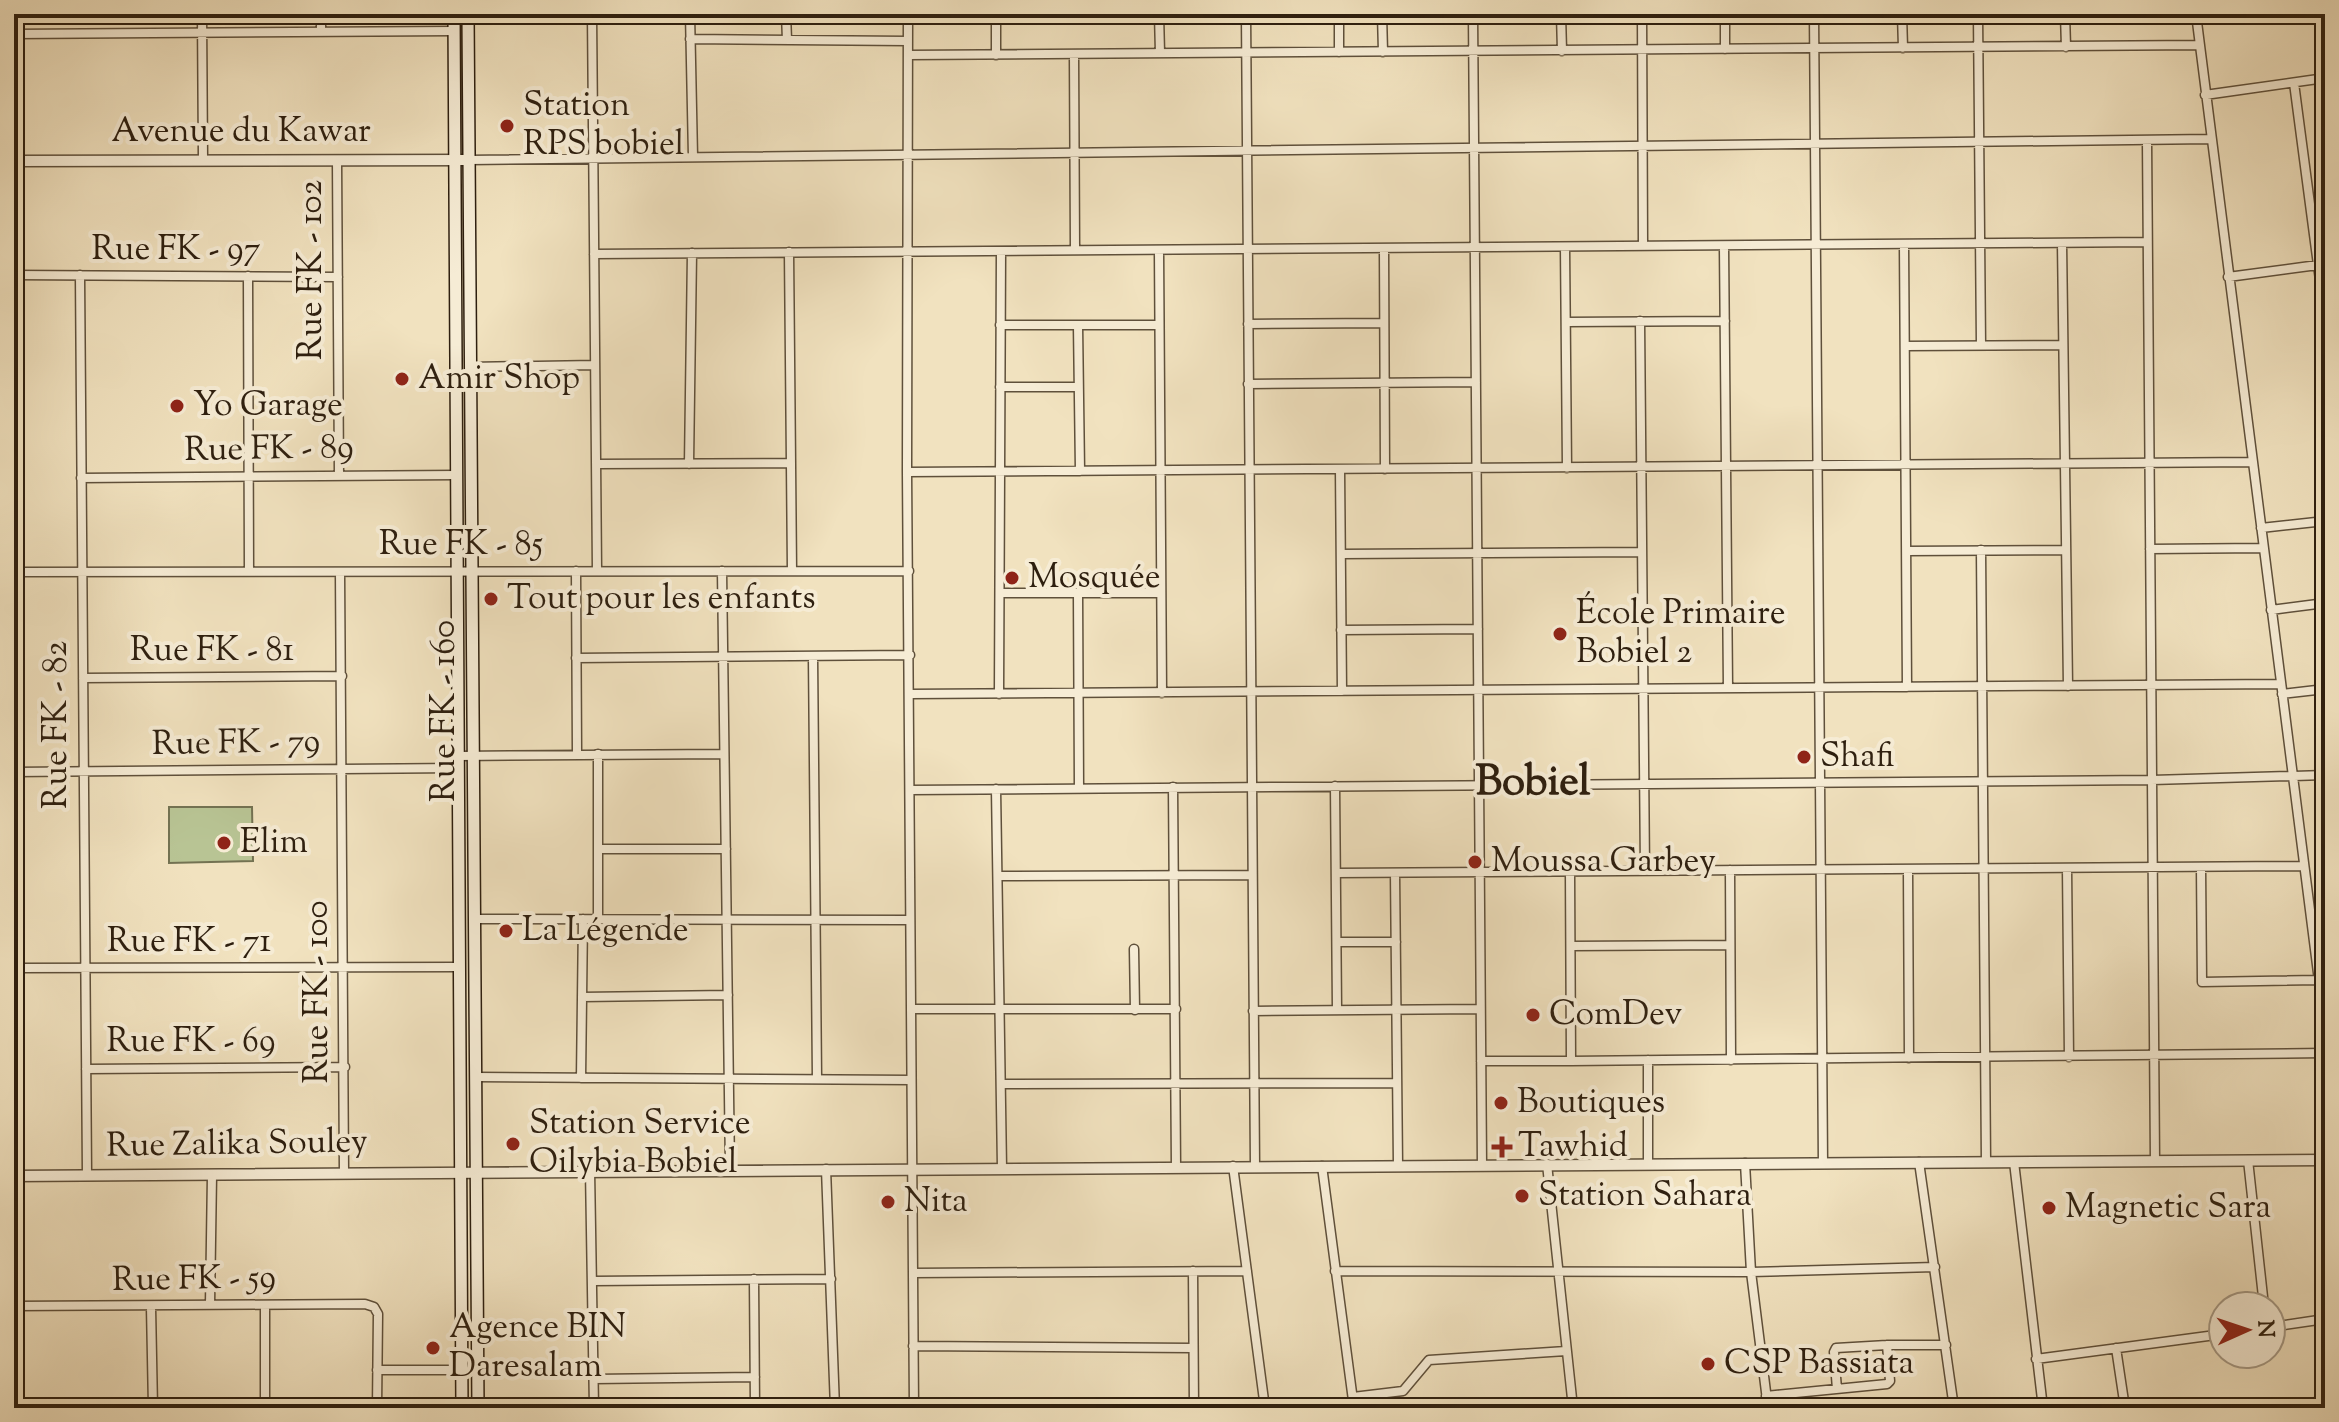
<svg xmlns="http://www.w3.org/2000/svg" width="2339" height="1422" font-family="'Sorts Mill Goudy',serif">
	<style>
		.green { fill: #b8c494; stroke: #737252; stroke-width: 2 }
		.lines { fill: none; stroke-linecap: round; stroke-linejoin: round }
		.minor-casing { stroke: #5f503b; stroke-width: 11 }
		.tertiary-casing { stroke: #5f503b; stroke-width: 13 }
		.secondary-casing { stroke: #2e1f0f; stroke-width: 14 }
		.minor { stroke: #f6ecd5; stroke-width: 8 }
		.tertiary { stroke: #f6ecd5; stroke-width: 10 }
		.secondary { stroke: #f6ecd5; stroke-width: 11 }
		.poi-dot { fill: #8f2418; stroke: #f6ecd5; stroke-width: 3 }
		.labels { text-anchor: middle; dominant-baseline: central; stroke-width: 8; stroke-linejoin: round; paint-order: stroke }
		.poi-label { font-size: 34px; fill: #2e1f0f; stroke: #f6ecd5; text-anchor: start }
		.street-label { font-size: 34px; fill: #2e1f0f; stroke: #f6ecd5 }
		.district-label { font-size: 42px; font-weight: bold; fill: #2e1f0f; stroke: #f6ecd5 }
	</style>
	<rect width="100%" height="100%" fill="#f1e2bf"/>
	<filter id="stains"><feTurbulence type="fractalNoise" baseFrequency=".0025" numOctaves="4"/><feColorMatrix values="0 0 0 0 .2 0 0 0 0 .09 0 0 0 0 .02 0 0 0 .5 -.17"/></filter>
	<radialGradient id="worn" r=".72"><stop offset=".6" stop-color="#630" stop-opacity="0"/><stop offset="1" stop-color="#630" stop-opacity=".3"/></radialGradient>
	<path class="green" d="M169,807H252L253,861L169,863Z"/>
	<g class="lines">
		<defs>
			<path id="minor" d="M202,14L203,160
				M321,14V32
				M592,14L597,571
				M690,14L693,157
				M786,14L787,40
				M908,14L907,472L914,1408
				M1159,14L1160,53
				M1246,14L1255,1166
				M1339,14V52
				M1382,14L1383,52
				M1473,14L1482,1165
				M1561,14L1562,51
				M1642,14L1643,246
				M1725,14V49
				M1814,14L1823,1163
				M1902,14L1903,48
				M1978,14L1981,345
				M2065,14L2066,47
				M2196,14L2325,1028
				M14,34L454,31
				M690,39L908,41
				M1074,54L1075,250
				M908,55L2200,45
				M996,55V14
				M2294,83L2325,318
				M2205,95L2325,78
				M2147,140L2155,1161
				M337,160L339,476
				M469,160L2210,139
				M2062,243L2068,686
				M1904,244L1907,687
				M1724,246L1728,688
				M1565,247L1567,468
				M1384,248L1385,469
				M1159,250L1162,693
				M789,252L792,571
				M594,254L2147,242
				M14,275L338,277
				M80,275L87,1175
				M248,276L249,572
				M2228,277L2325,264
				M1640,321L1645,871
				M1566,322L1725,321
				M1248,324L1384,323
				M1000,325H1159
				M1078,325L1080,471
				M1905,346L2063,345
				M470,367L595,365
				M1248,384L1476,382
				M1000,387H1078
				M596,464L791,463
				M689,464L692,253
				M1340,469L1342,691
				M907,472L2252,462
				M81,478L457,475
				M2261,528L2325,521
				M2150,549L2263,548
				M1981,550L1986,1162
				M1906,551L2066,550
				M1341,554L1642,552
				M576,571L577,754
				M722,571L730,1169
				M14,572L909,571
				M340,572L344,1172
				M1000,593H1161
				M1078,593L1079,788
				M2271,610L2325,603
				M1341,630L1478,629
				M813,656L817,1079
				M576,658L910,655
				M83,678L342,676
				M910,694L2281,684
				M999,694L1001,251
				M2282,694L2325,689
				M598,754V919
				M458,756L724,754
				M14,772L458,768
				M1335,786L1337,1010
				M1173,787L1176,1167
				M996,789L1002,1168
				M910,790L2152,780L2325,775
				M598,849H726
				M2201,867L2202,982L2319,980
				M2067,868L2069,1057
				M1908,869L1909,1058
				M1730,870L1731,1060
				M1570,872L1571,1061L2325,1053
				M1336,873L2304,866
				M1395,873L1398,1165
				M998,876L1252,875
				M475,919L910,920
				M1337,942H1396
				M1571,946L1730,945
				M1134,949L1135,1010
				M14,968L460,967
				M582,997L728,995
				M911,1009H1176
				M1253,1011L1480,1009
				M1648,1060V1164
				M1481,1061H1571
				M86,1069L345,1067
				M476,1077L911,1080
				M581,1078L583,919
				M1001,1084L1397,1083
				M2248,1160L2264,1306
				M1919,1162L1954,1408
				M2014,1162L2043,1408
				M1745,1163L1751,1272L1768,1408
				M1547,1164L1573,1408
				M1233,1166L1265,1408
				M1322,1166L1354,1408
				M826,1169L835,1408
				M590,1170L594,1408
				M1193,1271L1194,1408
				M1335,1271L1751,1272L1935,1267
				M913,1273L1247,1271
				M754,1279L755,1408
				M593,1281L831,1279
				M210,1305L212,1175
				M14,1306L365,1304L374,1307L378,1314L377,1408
				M151,1307L153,1408
				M2271,1327L2325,1319
				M913,1346L1193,1348
				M2116,1348L2125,1408
				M2036,1359L2223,1334
				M377,1370H463
				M594,1379L755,1377
				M1837,1389L1834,1352L1836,1348L1887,1345
				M1766,1396L1887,1384L1890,1381L1887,1345H1946
				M1353,1397L1403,1391L1429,1360L1566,1351
				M265,1408V1305
				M2270,1408L2325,1401"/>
			<path id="tertiary" d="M14,161L469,160
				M14,1176L2325,1160"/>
			<path id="secondary" d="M454,14L462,1408
				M468,14L478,1408"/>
		</defs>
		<use href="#minor" class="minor-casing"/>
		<use href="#tertiary" class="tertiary-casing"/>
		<use href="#secondary" class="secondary-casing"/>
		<use href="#minor" class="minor"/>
		<use href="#tertiary" class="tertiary"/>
		<use href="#secondary" class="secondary"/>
	</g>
	<g class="poi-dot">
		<circle cx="507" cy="126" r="8"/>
		<circle cx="402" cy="379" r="8"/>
		<circle cx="177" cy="406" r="8"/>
		<circle cx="1012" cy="578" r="8"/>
		<circle cx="491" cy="599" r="8"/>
		<circle cx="1560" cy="634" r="8"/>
		<circle cx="1804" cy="757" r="8"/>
		<circle cx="224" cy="843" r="8"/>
		<circle cx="1475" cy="862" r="8"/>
		<circle cx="506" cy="931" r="8"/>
		<circle cx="1533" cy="1015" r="8"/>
		<circle cx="1501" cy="1103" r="8"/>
		<circle cx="513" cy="1144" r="8"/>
		<path d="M1498 1135h8v8h8v8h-8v8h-8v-8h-8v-8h8z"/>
		<circle cx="1522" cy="1196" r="8"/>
		<circle cx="888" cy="1202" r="8"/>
		<circle cx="2049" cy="1208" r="8"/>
		<circle cx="433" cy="1348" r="8"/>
		<circle cx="1708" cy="1364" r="8"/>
	</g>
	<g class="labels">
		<g class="poi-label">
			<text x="523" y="106">Station<tspan x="523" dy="39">RPS bobiel</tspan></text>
			<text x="418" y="379">Amir Shop</text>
			<text x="193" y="406">Yo Garage</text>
			<text x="1028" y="578">Mosquée</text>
			<text x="507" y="599">Tout pour les enfants</text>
			<text x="1576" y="614">École Primaire<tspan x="1576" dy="39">Bobiel 2</tspan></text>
			<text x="1820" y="757">Shafi</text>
			<text x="240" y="843">Elim</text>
			<text x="1491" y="862">Moussa Garbey</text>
			<text x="522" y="931">La Légende</text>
			<text x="1549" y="1015">ComDev</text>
			<text x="1517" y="1103">Boutiques</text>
			<text x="529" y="1124">Station Service<tspan x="529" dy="39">Oilybia Bobiel</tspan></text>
			<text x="1518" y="1147">Tawhid</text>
			<text x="1538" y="1196">Station Sahara</text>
			<text x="904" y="1202">Nita</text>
			<text x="2065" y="1208">Magnetic Sara</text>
			<text x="449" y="1328">Agence BIN<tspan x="449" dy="39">Daresalam</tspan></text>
			<text x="1724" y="1364">CSP Bassiata</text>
		</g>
		<g class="street-label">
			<text x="241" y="132">Avenue du Kawar</text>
			<text x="176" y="250">Rue FK - 97</text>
			<text transform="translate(312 270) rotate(-90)">Rue FK - 102</text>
			<text transform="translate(269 450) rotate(-1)">Rue FK - 89</text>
			<text x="461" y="545">Rue FK - 85</text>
			<text x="212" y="651">Rue FK - 81</text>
			<text transform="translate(445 711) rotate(-90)">Rue FK - 160</text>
			<text transform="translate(57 725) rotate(-90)">Rue FK - 82</text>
			<text transform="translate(236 744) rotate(-1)">Rue FK - 79</text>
			<text x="189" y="942">Rue FK - 71</text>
			<text transform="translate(318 992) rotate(-90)">Rue FK - 100</text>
			<text x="191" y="1042">Rue FK - 69</text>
			<text transform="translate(237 1145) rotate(-1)">Rue Zalika Souley</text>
			<text transform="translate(194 1280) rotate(-1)">Rue FK - 59</text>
		</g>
		<g class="district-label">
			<text x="1533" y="784">Bobiel</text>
		</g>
	</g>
	<rect width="2339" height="1422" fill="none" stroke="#f1e2bf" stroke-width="48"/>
	<rect x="16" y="16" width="2307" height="1390" fill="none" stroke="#2e1f0f" stroke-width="4"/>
	<rect x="24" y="24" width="2291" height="1374" fill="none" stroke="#2e1f0f" stroke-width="2"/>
	<g transform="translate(2247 1330) rotate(87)"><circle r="38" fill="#f6ecd5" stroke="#a69a86" stroke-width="2"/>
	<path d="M0-6L14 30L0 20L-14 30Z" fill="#8f2418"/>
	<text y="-12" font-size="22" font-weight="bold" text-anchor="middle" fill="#2e1f0f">N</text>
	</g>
	<rect width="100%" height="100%" filter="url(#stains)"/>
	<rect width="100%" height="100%" fill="url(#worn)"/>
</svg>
